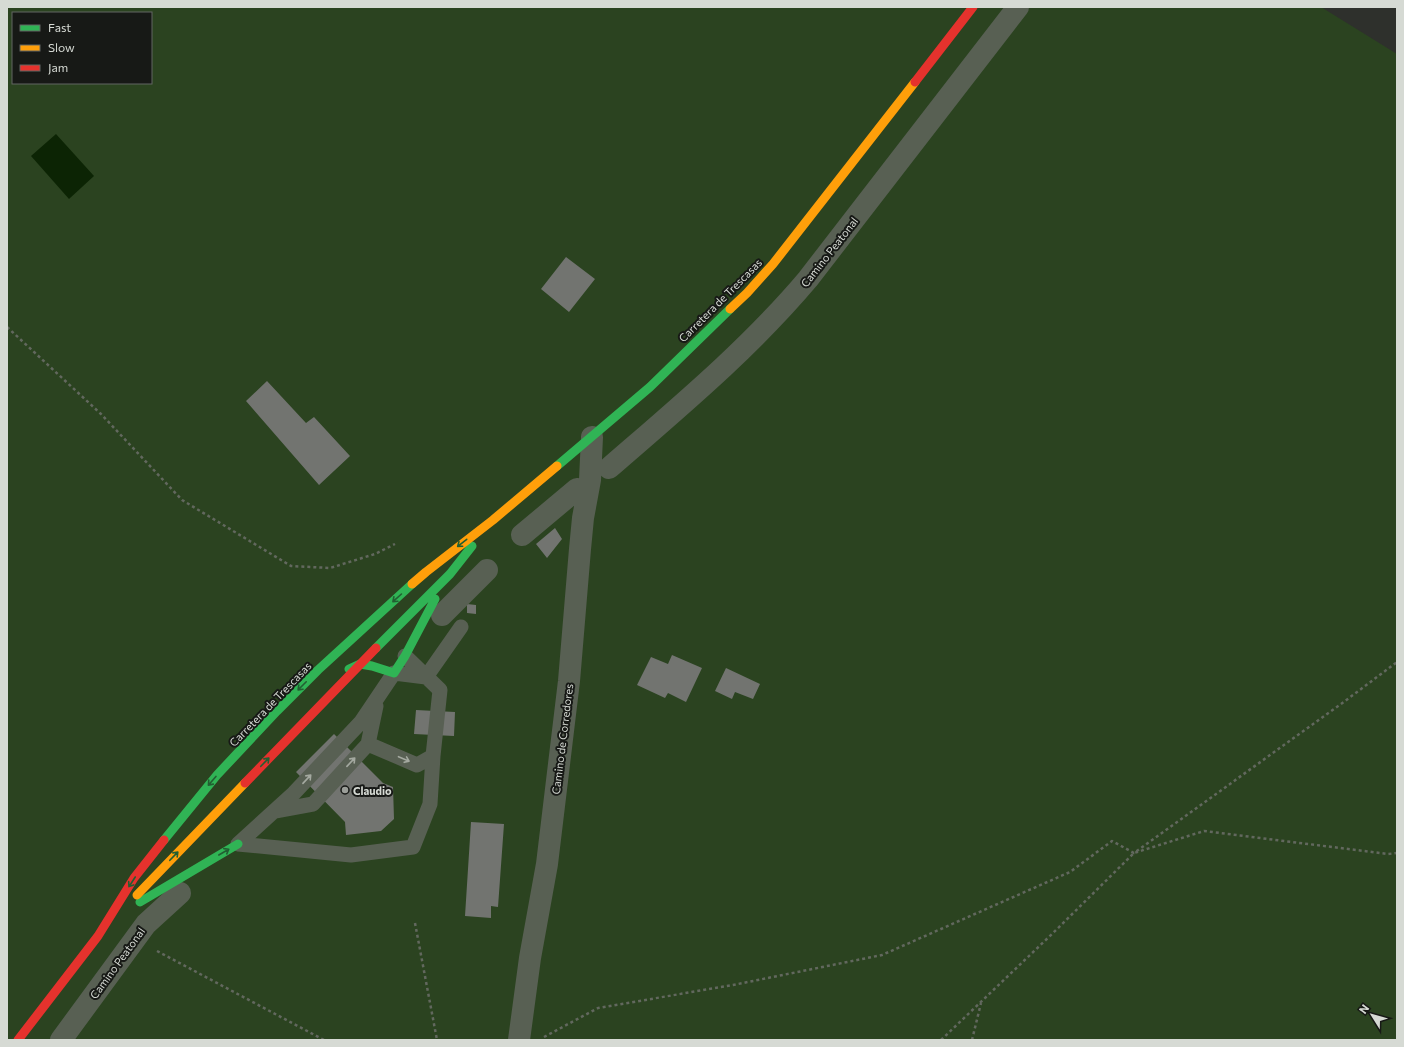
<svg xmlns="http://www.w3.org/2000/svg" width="1404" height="1047" font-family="Commissioner,sans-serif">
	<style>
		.green { fill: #2b4320; fill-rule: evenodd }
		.water { fill: #0c2404 }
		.building { fill: #727470 }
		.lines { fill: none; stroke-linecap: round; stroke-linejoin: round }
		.path { stroke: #62685e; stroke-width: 2.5; stroke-dasharray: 3 3; stroke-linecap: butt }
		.lane { stroke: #586053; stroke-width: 15 }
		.street { stroke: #586053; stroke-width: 22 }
		.fast { stroke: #30b455; stroke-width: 9 }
		.slow { stroke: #ff9f0a; stroke-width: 9 }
		.jam { stroke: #e5322d; stroke-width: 9 }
		.oneway { stroke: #225f32 }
		.oneway2 { stroke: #a4a9a0 }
		.poi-dot { fill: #9b9e99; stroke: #171916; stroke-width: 1.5 }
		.labels { text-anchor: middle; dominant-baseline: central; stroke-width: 4; stroke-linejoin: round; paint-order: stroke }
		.street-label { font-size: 11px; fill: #d6dad4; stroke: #171916 }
		.poi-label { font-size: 11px; font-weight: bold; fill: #d6dad4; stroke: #171916; text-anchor: start }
	</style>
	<rect width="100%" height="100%" fill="#2e302c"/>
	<path class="green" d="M7,7H1321L1397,54V1040H7ZM13,13H151V83H13Z"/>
	<path class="water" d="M56,134L94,176L69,199L31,156Z"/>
	<path class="building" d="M566,257L595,279L569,312L541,289Z
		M267,381L306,423L314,417L350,456L319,485L246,401Z
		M555,528L562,539L547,558L536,544Z
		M467,604L476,605V614L467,613Z
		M672,655L702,668L686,702L668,693L665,698L637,685L651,657L668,664Z
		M726,668L760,684L753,699L735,692L732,699L715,691Z
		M416,710L455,712L454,736L414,734Z
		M334,734L383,783L393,787L394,819L381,831L346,835L345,822L296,772Z
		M471,822L504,824L498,907L491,906V918L465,916Z"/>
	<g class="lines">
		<path class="path" d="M7,327L101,414L182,500L291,566L330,568L375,554L395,544
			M415,923L437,1040
			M157,951L324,1040
			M544,1037L598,1008L733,985L882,955L1070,872L1112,841L1134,853L1341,704L1397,662
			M941,1040L1052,934L1134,853L1204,831L1388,854L1397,853
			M972,1040L981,1003"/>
		<path class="lane" d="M426,677L461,627
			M368,744L417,765L433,756L440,690L405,656
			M275,811L313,804L368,744L376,706
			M238,844L351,855L413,847L430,804L433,756
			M238,844L294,793L361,722L394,673L426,677"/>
		<path class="street" d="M609,468C678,408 749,349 808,279L1018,7
			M522,535L577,489
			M442,615L487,570
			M61,1040L146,924L180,893
			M519,1040L530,958L547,864L569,681L580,549L583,518L590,480L592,437"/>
		<path class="fast" d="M557,466L650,387L730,309
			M376,648L450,574L472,546
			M349,669L360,664L372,666L394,673L405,656L435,599
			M164,840L217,775L277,711L318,670L412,584
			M140,902L238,844"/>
		<path class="slow" d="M730,309L747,293L773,264L915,82
			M412,584L426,572L493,520L557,466
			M137,895L245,783"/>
		<path class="jam" d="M915,82L973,7
			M245,783L376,648
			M18,1040L98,936L134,878L164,840"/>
	</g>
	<defs><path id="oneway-shaft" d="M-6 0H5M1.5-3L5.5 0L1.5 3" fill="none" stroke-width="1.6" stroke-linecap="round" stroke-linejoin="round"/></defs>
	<g class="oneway">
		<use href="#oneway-shaft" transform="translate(462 543) rotate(142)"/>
		<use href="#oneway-shaft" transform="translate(397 598) rotate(138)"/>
		<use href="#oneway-shaft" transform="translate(302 686) rotate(135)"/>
		<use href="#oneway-shaft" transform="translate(265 762) rotate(-46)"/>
		<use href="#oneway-shaft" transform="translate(212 781) rotate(131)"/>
		<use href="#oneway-shaft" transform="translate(224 852) rotate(-30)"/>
		<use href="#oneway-shaft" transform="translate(174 856) rotate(-46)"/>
		<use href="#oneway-shaft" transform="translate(132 882) rotate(123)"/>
	</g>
	<g class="oneway2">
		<use href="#oneway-shaft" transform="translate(404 759) rotate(23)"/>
		<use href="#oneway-shaft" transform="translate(351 762) rotate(-47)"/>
		<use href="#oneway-shaft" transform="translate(307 779) rotate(-47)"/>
	</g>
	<circle class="poi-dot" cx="345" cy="790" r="4"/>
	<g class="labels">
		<g class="street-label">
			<text transform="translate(829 252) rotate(-52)">Camino Peatonal</text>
			<text transform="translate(720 300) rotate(-45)">Carretera de Trescasas</text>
			<text transform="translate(270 704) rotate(-46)">Carretera de Trescasas</text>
			<text transform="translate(562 739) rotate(-83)">Camino de Corredores</text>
			<text transform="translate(117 963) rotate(-54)">Camino Peatonal</text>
		</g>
		<g class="poi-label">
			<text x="353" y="790">Claudio</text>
		</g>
	</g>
	<rect width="1404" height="1047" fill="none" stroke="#d6dad4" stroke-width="16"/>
	<rect x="12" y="12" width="140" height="72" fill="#171916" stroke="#636662"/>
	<rect x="20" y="25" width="20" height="6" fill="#30b455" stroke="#636662"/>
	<text x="48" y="32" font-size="12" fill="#d6dad4">Fast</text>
	<rect x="20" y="45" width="20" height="6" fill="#ff9f0a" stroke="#636662"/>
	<text x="48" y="52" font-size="12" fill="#d6dad4">Slow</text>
	<rect x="20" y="65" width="20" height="6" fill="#e5322d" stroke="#636662"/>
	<text x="48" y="72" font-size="12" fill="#d6dad4">Jam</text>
	<g transform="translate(1372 1015) rotate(307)" stroke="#171916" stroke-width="3" paint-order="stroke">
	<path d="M0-3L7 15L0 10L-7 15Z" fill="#d6dad4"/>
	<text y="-6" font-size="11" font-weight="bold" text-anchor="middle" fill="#d6dad4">N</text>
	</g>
</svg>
